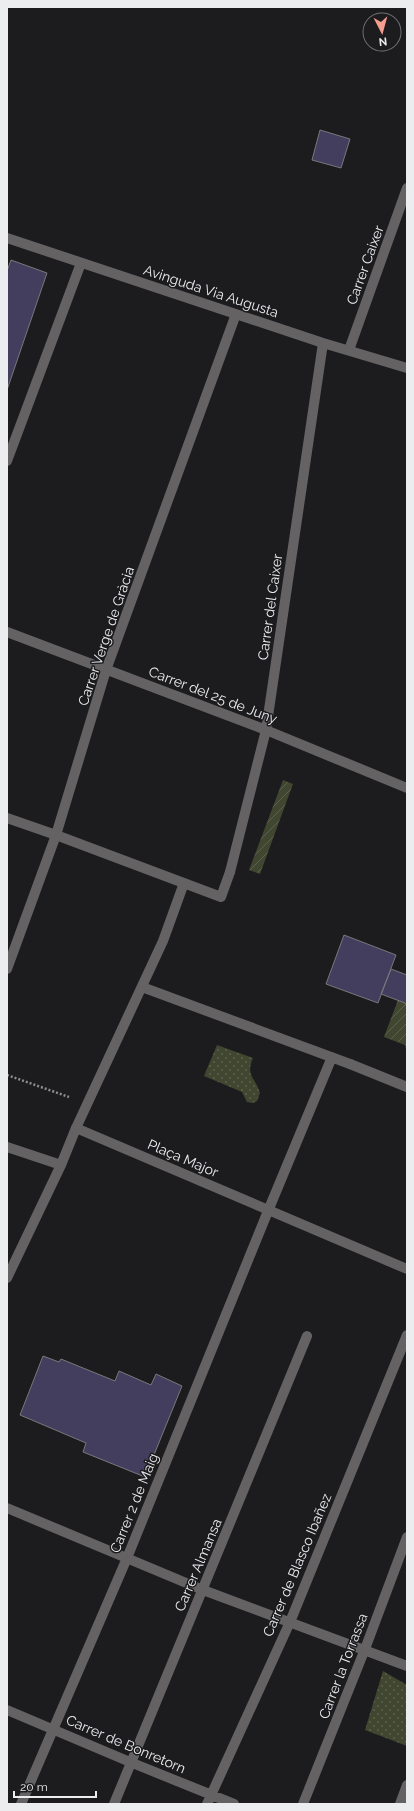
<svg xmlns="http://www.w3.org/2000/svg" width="414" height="1811" font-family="Raleway,sans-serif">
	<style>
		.grass { fill: url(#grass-dots) }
		.garden { fill: url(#garden-furrows) }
		.building { fill: #443e5e; stroke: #78787b }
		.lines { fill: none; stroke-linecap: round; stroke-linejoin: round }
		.path { stroke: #8e8e91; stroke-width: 2.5; stroke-dasharray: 2 2; stroke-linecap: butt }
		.pedestrian { stroke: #646263; stroke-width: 10 }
		.minor { stroke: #646263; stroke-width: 10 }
		.labels { text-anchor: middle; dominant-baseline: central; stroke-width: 3; stroke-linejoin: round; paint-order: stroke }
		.street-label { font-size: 14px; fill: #ecedef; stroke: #1c1c1f }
	</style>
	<defs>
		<pattern id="grass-dots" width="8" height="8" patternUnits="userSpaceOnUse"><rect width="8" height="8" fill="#40462f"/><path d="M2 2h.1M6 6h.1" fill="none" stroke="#5c614d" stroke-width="1.8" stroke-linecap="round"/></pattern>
		<pattern id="garden-furrows" width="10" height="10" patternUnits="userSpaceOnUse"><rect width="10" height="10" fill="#40462f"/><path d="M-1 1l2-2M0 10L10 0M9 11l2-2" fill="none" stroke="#5c614d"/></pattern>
	</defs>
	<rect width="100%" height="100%" fill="#1c1c1f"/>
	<path class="grass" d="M217,1045L253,1058C245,1076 256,1078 260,1093L257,1101L253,1103L247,1102L242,1092L204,1076Z
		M383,1671L407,1685V1746L365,1730Z"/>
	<path class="garden" d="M283,780L293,784L260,874L249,870Z
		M398,1000L405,1003L407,1007V1053L405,1045L384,1037Z"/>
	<path class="building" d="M320,130L350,139L341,168L312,160Z
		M11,260L47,273L7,390V271Z
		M344,935L396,955L378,1003L326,984Z
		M391,969L407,975V1007L405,1003L381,994Z
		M43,1356L59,1362L61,1359L115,1381L119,1371L151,1385L156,1374L182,1386L145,1477L83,1452L86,1443L20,1415Z"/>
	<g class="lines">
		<path class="path" d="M7,1075L69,1097"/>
		<path class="pedestrian" d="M7,461L81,263
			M56,835L221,897L230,872
			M142,987L350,1064
			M76,1128L163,941L184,883
			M268,1211L332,1057"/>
		<path class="minor" d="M7,238L323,343L407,368
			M349,350L407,188
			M7,632L266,730L407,788
			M7,818L56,835
			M230,872L266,730L323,343
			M7,969L56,835L106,670L236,314
			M350,1064L407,1087
			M7,1147L61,1165
			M7,1278L61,1165L76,1128L407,1269
			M7,1508L203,1590L407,1666
			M7,1710L130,1762L234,1804
			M21,1804L127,1558L268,1211
			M114,1804L307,1336
			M207,1804L290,1622L407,1335
			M303,1804L365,1649L407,1537
			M400,1804L407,1785"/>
	</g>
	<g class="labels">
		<g class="street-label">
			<text transform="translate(365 265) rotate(-70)">Carrer Caixer</text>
			<text transform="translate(211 291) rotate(18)">Avinguda Via Augusta</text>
			<text transform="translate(270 607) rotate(-82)">Carrer del Caixer</text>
			<text transform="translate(106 636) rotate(-71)">Carrer Verge de Gràcia</text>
			<text transform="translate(213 695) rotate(21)">Carrer del 25 de Juny</text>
			<text transform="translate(183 1158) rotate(23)">Plaça Major</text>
			<text transform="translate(134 1503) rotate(-68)">Carrer 2 de Maig</text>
			<text transform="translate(198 1565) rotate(-67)">Carrer Almansa</text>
			<text transform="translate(297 1565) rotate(-67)">Carrer de Blasco Ibañez</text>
			<text transform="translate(343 1666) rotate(-69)">Carrer la Torrassa</text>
			<text transform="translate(126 1744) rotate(23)">Carrer de Bonretorn</text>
		</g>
	</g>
	<rect width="414" height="1811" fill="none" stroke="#ecedef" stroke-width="16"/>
	<g transform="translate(382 32) rotate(174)"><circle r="19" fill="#1c1c1f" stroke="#6f7072"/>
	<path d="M0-3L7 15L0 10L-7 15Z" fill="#f59d8f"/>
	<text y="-6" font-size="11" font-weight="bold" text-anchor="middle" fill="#ecedef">N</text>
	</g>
	<path d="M14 1791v6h82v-6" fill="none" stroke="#ecedef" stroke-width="2"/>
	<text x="20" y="1791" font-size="12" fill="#ecedef" stroke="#1c1c1f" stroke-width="3" paint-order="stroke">20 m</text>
</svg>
